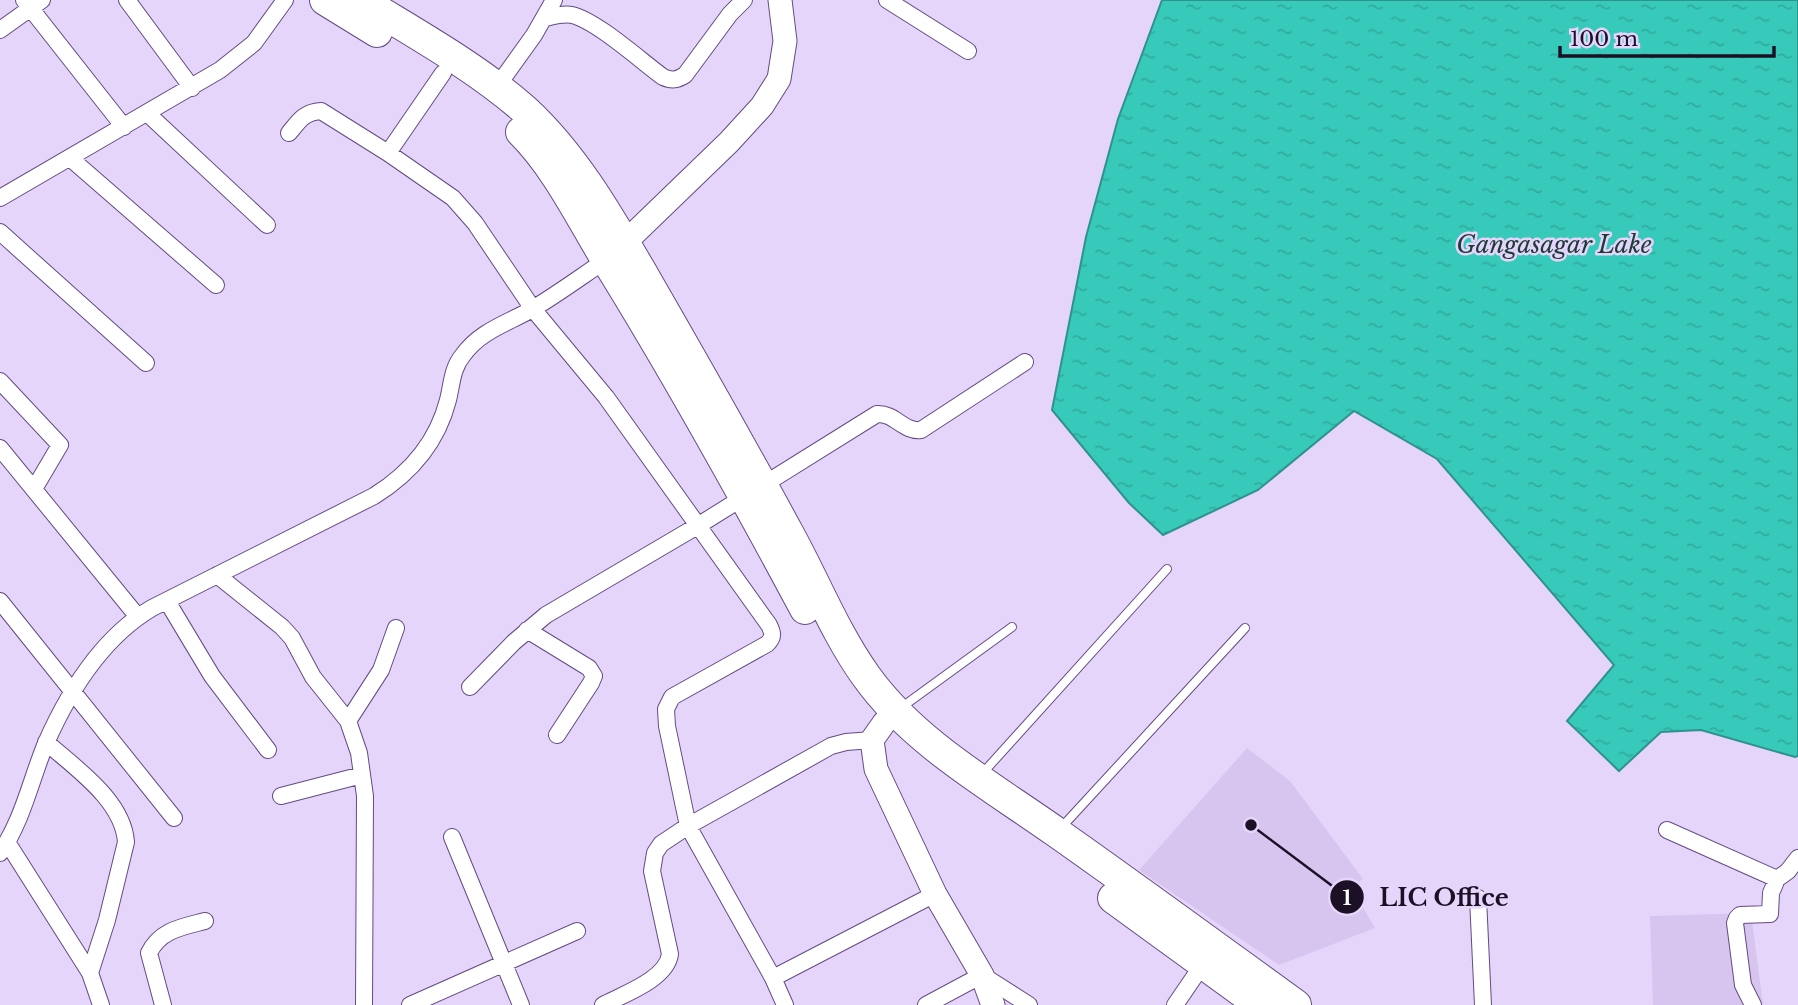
<svg xmlns="http://www.w3.org/2000/svg" width="1798" height="1005" font-family="'Libre Baskerville',serif">
	<style>
		.built { fill: #d7c5ef }
		.water { fill: url(#water-ripples); stroke: #2f928e; stroke-width: 2 }
		.lines { fill: none; stroke-linecap: round; stroke-linejoin: round }
		.lane-casing { stroke: #644b81; stroke-width: 10 }
		.street-casing { stroke: #644b81; stroke-width: 18 }
		.secondary-casing { stroke: #644b81; stroke-width: 25 }
		.highway-casing { stroke: #644b81; stroke-width: 32 }
		.lane { stroke: #fff; stroke-width: 8 }
		.street { stroke: #fff; stroke-width: 16 }
		.secondary { stroke: #fff; stroke-width: 23 }
		.highway { stroke: #fff; stroke-width: 30 }
		.labels { text-anchor: middle; dominant-baseline: central; stroke-width: 5; stroke-linejoin: round; paint-order: stroke }
		.water-label { font-size: 24px; font-style: italic; fill: #1d3b37; stroke: #e5d5fb }
		.leader { fill: none; stroke: #1b1026; stroke-width: 2.5 }
		.callout-dot { fill: #1b1026; stroke: #e5d5fb; stroke-width: 2.5 }
		.mark-label { font-size: 21px; text-anchor: middle; font-weight: bold; fill: #fff }
		.callout-label { font-size: 24px; text-anchor: middle; font-weight: bold; fill: #1b1026; stroke: #e5d5fb; stroke-width: 5; stroke-linejoin: round; paint-order: stroke }
	</style>
	<defs>
		<pattern id="water-ripples" width="26" height="14" patternUnits="userSpaceOnUse" patternTransform="scale(1.75)"><rect width="26" height="14" fill="#37c9ba"/><path d="M2 4q2-2 4 0t4 0M15 11q2-2 4 0t4 0" fill="none" stroke="#30aca0"/></pattern>
	</defs>
	<rect width="100%" height="100%" fill="#e5d5fb"/>
	<path class="built" d="M1247,748L1290,781L1363,879L1351,887L1375,928L1279,965L1139,870Z
		M1751,913L1763,1005H1653L1650,916Z"/>
	<path class="water" d="M1162,0H1798V756L1795,757L1701,730L1661,732L1619,771L1567,721L1614,665L1437,459L1354,411L1258,490L1163,535L1129,503L1052,410L1086,237L1118,119Z"/>
	<g class="lines">
		<defs>
			<path id="lane" d="M902,707L1012,627
				M981,775L1167,569
				M1060,829L1245,628"/>
			<path id="street" d="M24,0L124,127
				M127,0L192,88
				M887,0L968,51
				M545,18C554,16 563,13 572,15C597,21 641,61 663,77C672,81 677,80 685,75L730,14L744,0
				M0,30L42,0
				M496,88L534,35L554,0
				M148,114L267,225
				M289,133C299,121 304,112 321,111L388,153L453,198L475,223L533,309L606,397L769,625C773,633 774,637 767,644L672,697L666,709L667,726L688,826L773,978L785,1005
				M388,153L443,73
				M70,158L216,285
				M0,198L220,70L254,43L285,0
				M0,232L146,363
				M0,381L60,445L34,489
				M0,448L138,617
				M217,575L282,627L292,638L313,677L348,721L359,753L365,796L364,1005
				M0,601L174,818
				M167,601L212,676L268,750
				M527,630L589,668L594,676L591,683L557,735
				M470,687L514,642L546,615L699,525L877,414C895,413 903,432 921,430L1025,362
				M348,721L381,670L396,628
				M46,742C75,768 123,800 126,842L107,920L90,973
				M281,796L362,775
				M1667,830L1777,879L1788,871L1798,858
				M452,837L521,1005
				M7,842L90,973L101,1005
				M0,853C23,820 31,779 46,743C69,691 103,637 152,608L374,496C411,473 437,443 448,400C452,384 452,368 463,355C481,330 509,323 534,308C559,293 582,276 606,260
				M1478,898L1483,1005
				M773,978L935,894
				M163,1005L149,953C160,930 182,927 205,921
				M410,1005L577,931
				M603,1005C624,994 667,979 670,954L652,871L655,853L661,844L688,826L831,746L846,742L872,740
				M926,1005L982,975L1029,1005
				M1175,1005L1203,964
				M1753,1005L1743,985L1735,923L1737,918L1740,915L1770,914L1771,893L1777,879"/>
			<path id="secondary" d="M613,254L729,142L762,106L779,79L785,41L780,0
				M896,710L884,723L872,740L876,769L935,894L982,975L993,1005"/>
			<path id="highway" d="M325,0L377,32
				M361,0C416,34 476,67 525,110C575,156 610,218 644,276C693,361 742,447 789,534C815,581 835,633 866,676C913,742 991,786 1056,832C1137,889 1216,947 1296,1005
				M521,132C558,169 582,221 610,266C679,378 743,493 805,609
				M1113,898L1260,1005"/>
		</defs>
		<use href="#lane" class="lane-casing"/>
		<use href="#street" class="street-casing"/>
		<use href="#secondary" class="secondary-casing"/>
		<use href="#highway" class="highway-casing"/>
		<use href="#lane" class="lane"/>
		<use href="#street" class="street"/>
		<use href="#secondary" class="secondary"/>
		<use href="#highway" class="highway"/>
	</g>
	<g class="labels">
		<g class="water-label">
			<text x="1554" y="244">Gangasagar Lake</text>
		</g>
	</g>
	<path class="leader" d="M1251 825L1347 897"/>
	<g class="callout-dot">
		<circle cx="1251" cy="825" r="7"/>
		<circle cx="1347" cy="897" r="18"/>
	</g>
	<g class="mark-label">
		<text x="1347" y="905">1</text>
	</g>
	<g class="callout-label">
		<text x="1444" y="906">LIC Office</text>
	</g>
	<path d="M1560 46v10h214v-10" fill="none" stroke="#1b1026" stroke-width="3.5"/>
	<text x="1570" y="46" font-size="21" fill="#1b1026" stroke="#e5d5fb" stroke-width="5" paint-order="stroke">100 m</text>
</svg>
